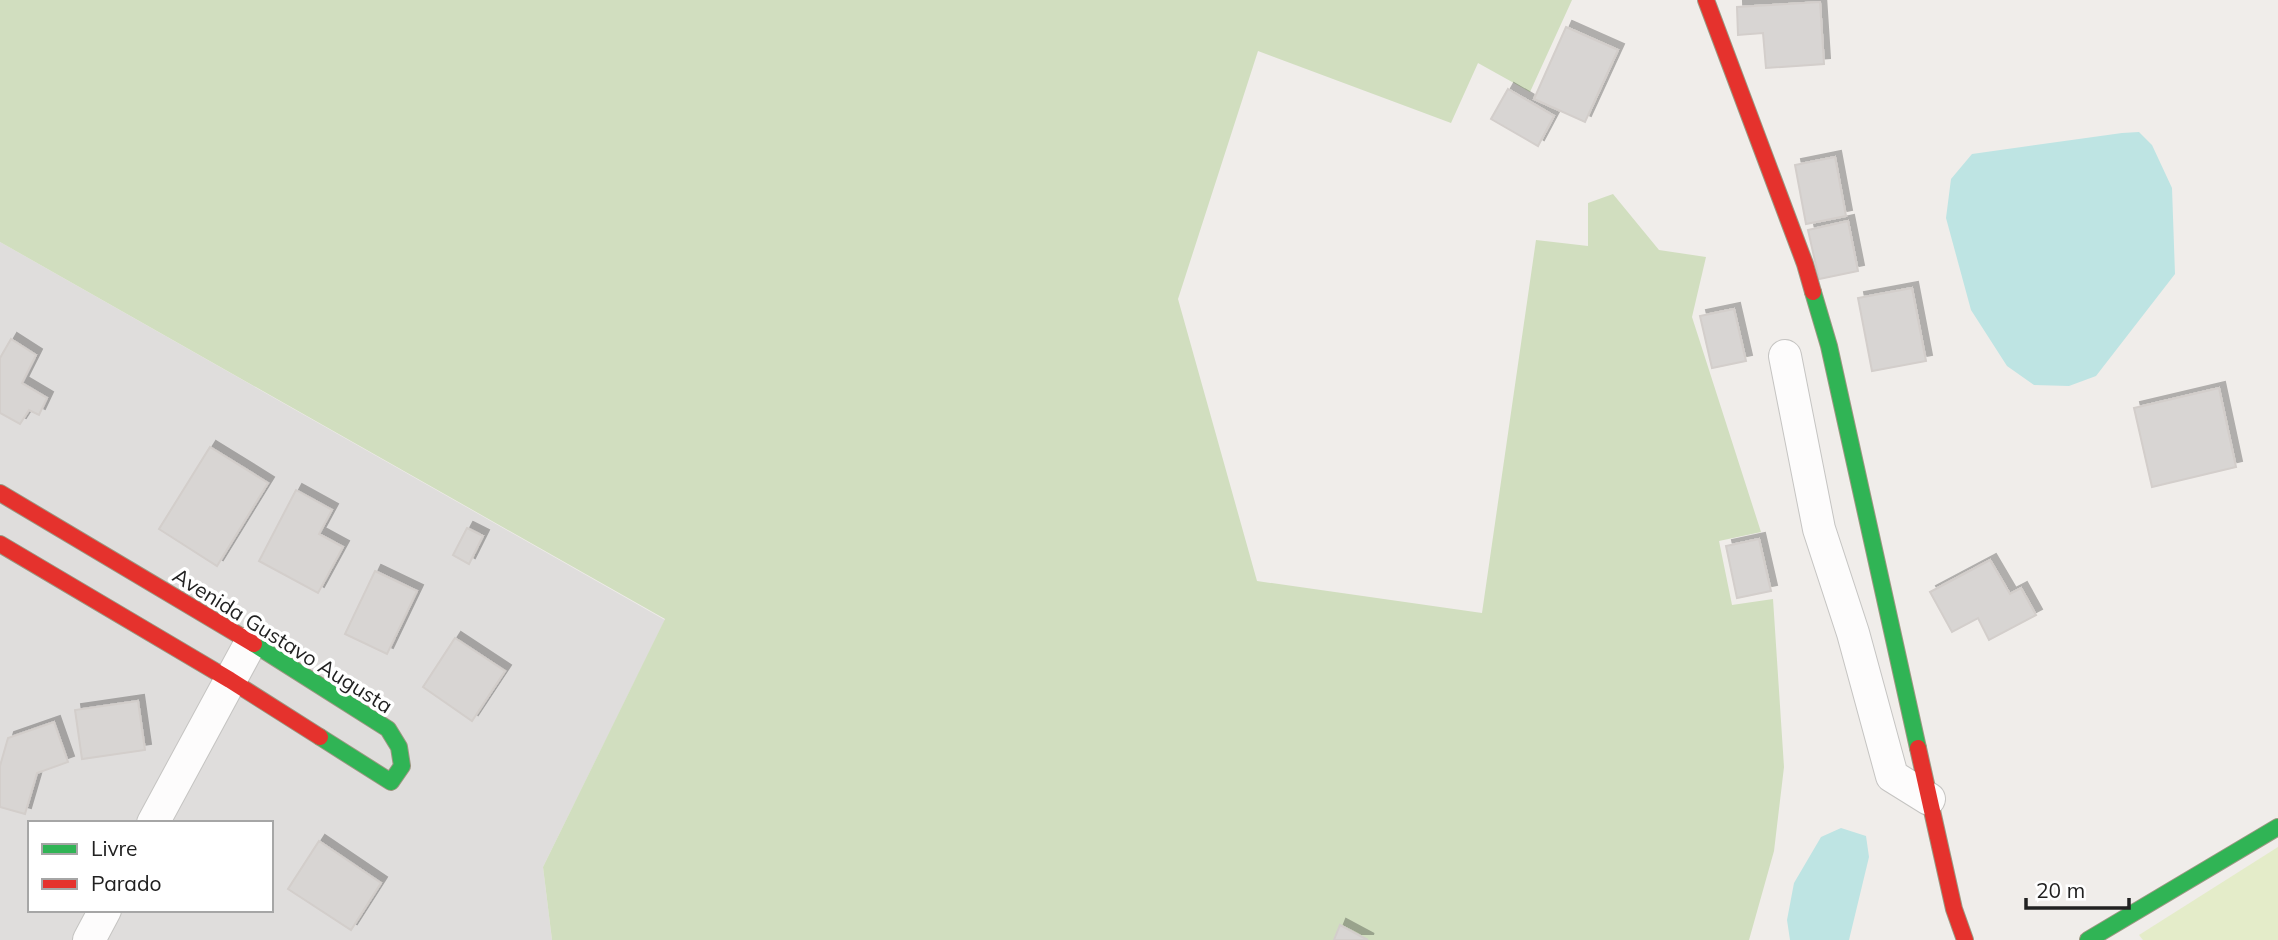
<svg xmlns="http://www.w3.org/2000/svg" width="2278" height="940" font-family="Mulish,sans-serif">
	<style>
		.residential { fill: #dfdddc; fill-rule: evenodd }
		.grass { fill: #e4ecc9 }
		.forest { fill: #d1debf }
		.water { fill: #bee4e3 }
		.building { fill: #d8d5d3; stroke: #d3cecb; stroke-width: 2; filter: url(#shadow) }
		.lines { fill: none; stroke-linecap: round; stroke-linejoin: round }
		.street-casing { stroke: #c5c4c2; stroke-width: 34 }
		.fast-casing { stroke: #9b9781; stroke-width: 18 }
		.jam-casing { stroke: #9b9781; stroke-width: 18 }
		.street { stroke: #fdfcfc; stroke-width: 32 }
		.fast { stroke: #30b455; stroke-width: 16 }
		.jam { stroke: #e5322d; stroke-width: 16 }
		.labels { text-anchor: middle; dominant-baseline: central; stroke-width: 7; stroke-linejoin: round; paint-order: stroke }
		.street-label { font-size: 21px; fill: #212121; stroke: #fff }
	</style>
	<defs>
		<filter id="shadow"><feDropShadow dx="6" dy="-6" stdDeviation="0" flood-color="#0004"/></filter>
	</defs>
	<rect width="100%" height="100%" fill="#f0edea"/>
	<path class="residential" d="M0,242L665,620L543,867L552,940H0ZM30,823H271V910H30Z"/>
	<path class="grass" d="M2278,847V940H2143L2139,935Z"/>
	<path class="forest" d="M0,0H1572L1530,92L1478,63L1451,123L1258,51L1178,299L1257,581L1482,613L1536,240L1588,246V203L1613,194L1659,250L1706,257L1692,317L1761,532L1719,541L1732,605L1773,599L1784,767L1774,851L1749,940H552L543,867L665,619L0,242Z"/>
	<path class="water" d="M2139,132L2152,145L2172,188L2175,274L2096,376L2069,386L2034,385L2007,366L1971,310L1946,218L1951,179L1972,154L2122,133Z
		M1841,828L1866,836L1869,857L1849,940H1790L1787,920L1794,883L1821,837Z"/>
	<path class="building" d="M1820,2L1824,64L1766,68L1763,33L1738,35L1737,7Z
		M1566,27L1618,50L1585,122L1534,99Z
		M1508,89L1554,116L1538,146L1491,119Z
		M1835,157L1846,216L1806,224L1795,165Z
		M1848,221L1858,271L1819,279L1808,230Z
		M1912,288L1926,361L1872,371L1858,298Z
		M1734,309L1746,361L1712,368L1700,316Z
		M11,339L36,355L22,383L47,398L39,415L29,410L20,424L0,413V358Z
		M2219,388L2236,467L2152,487L2134,408Z
		M210,447L268,483L217,566L159,529Z
		M296,490L332,510L319,534L343,547L318,593L259,561Z
		M467,528L483,536L469,564L453,555Z
		M1759,539L1771,591L1737,598L1726,546Z
		M1990,560L2010,594L2021,588L2036,615L1989,640L1978,618L1952,632L1930,592Z
		M375,571L417,591L387,654L345,634Z
		M455,638L505,671L472,721L423,687Z
		M138,701L145,750L82,759L75,710Z
		M54,722L68,762L37,773L25,814L0,807V766L8,738Z
		M319,841L381,883L351,930L288,889Z
		M1340,925L1368,940H1334Z"/>
	<g class="lines">
		<defs>
			<path id="street" d="M1785,356L1819,529L1853,633L1892,776L1929,799
				M153,823L251,642
				M89,940L105,910"/>
			<path id="fast" d="M1813,292L1829,346L1918,748
				M254,644L388,729L399,747L402,766L391,782L320,737
				M2088,940L2278,827"/>
			<path id="jam" d="M1706,0L1805,264L1813,292
				M0,493L254,644
				M0,544L230,680L320,737
				M1918,748L1954,909L1965,940"/>
		</defs>
		<use href="#street" class="street-casing"/>
		<use href="#fast" class="fast-casing"/>
		<use href="#jam" class="jam-casing"/>
		<use href="#street" class="street"/>
		<use href="#fast" class="fast"/>
		<use href="#jam" class="jam"/>
	</g>
	<g class="labels">
		<g class="street-label">
			<text transform="translate(283 640) rotate(32)">Avenida Gustavo Augusta</text>
		</g>
	</g>
	<rect x="28" y="821" width="245" height="91" fill="#ffffff" stroke="#a6a6a6" stroke-width="2"/>
	<rect x="42" y="844" width="35" height="10" fill="#30b455" stroke="#a6a6a6" stroke-width="2"/>
	<text x="91" y="856" font-size="21" fill="#212121">Livre</text>
	<rect x="42" y="879" width="35" height="10" fill="#e5322d" stroke="#a6a6a6" stroke-width="2"/>
	<text x="91" y="891" font-size="21" fill="#212121">Parado</text>
	<path d="M2026 898v10h103v-10" fill="none" stroke="#212121" stroke-width="3.5"/>
	<text x="2036" y="898" font-size="21" fill="#212121" stroke="#ffffff" stroke-width="5" paint-order="stroke">20 m</text>
</svg>
